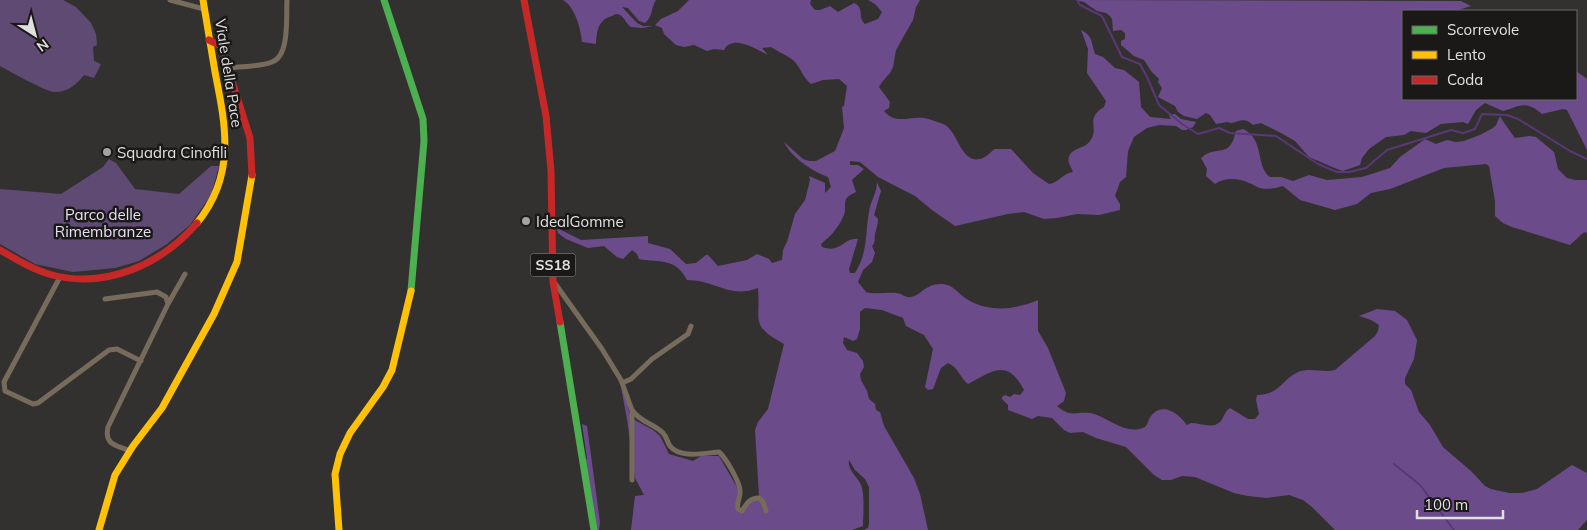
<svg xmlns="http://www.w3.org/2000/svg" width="1587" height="530" font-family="Mulish,sans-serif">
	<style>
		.green { fill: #5f4a73 }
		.forest { fill: #6c4b8b }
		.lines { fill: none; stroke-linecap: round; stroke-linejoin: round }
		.stream { stroke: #5a3779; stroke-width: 2 }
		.street { stroke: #776b5c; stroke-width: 5 }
		.fast { stroke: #4caf50; stroke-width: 7 }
		.slow { stroke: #ffc107; stroke-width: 7 }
		.jam { stroke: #c62828; stroke-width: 7 }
		.poi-dot { fill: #a5a3a2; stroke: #1b1918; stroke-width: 2 }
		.labels { text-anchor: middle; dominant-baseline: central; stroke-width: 5; stroke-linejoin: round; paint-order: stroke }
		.shield { fill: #1b1918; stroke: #a6a4a3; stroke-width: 1 }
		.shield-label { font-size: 14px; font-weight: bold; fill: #e2e0df }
		.street-label { font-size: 15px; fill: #e2e0df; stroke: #1b1918 }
		.poi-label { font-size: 15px; fill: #e2e0df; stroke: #1b1918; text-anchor: start }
		.park-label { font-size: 15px; fill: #e9dff4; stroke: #1b1918 }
	</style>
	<rect width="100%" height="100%" fill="#333130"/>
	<path class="green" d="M0,0H63L76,7L91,23L96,34L97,45L93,47L94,61L101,64L94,78L84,75C77,84 67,93 54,92C47,92 9,71 0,66Z
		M109,159L116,163L135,189L179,194L211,166H219L211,195L190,225L167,244L139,261L115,268L73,272L35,264L0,244V189L61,194L103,167Z"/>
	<path class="forest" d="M563,0H656C651,7 653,17 645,23L639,21L628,8L622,7L637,23L643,26H653L642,28L631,27C626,24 625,18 620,15C616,13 616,14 612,16C598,20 597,30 596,44L582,42C581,29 575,7 563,0Z
		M689,0H811L810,4L815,10H820L830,6L838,12L854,3C865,8 857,17 865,24L878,19L882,12L875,4L868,0H920L916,7L913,20L896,50L893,67L890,73L882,82L879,87L890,102L889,108L884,111C896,125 908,116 924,118C930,119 937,122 943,124C959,130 960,167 983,158C988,156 991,151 995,149H1011L1033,173L1049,184C1059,183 1063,173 1073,172C1071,167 1067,162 1069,157C1072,147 1085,149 1090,141C1100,128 1084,119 1104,107L1106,101L1087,73L1088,49L1081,30C1093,36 1091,42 1095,54L1103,57L1115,68L1124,70L1139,82L1141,107L1150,117L1171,119L1169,115L1175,114L1181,119L1196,122L1193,127L1186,130H1182L1176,126L1159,125L1147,128L1134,137L1128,151L1126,177L1120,182L1115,196L1120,204V210L1099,215L1077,214L1057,218L1044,219L1024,212L1008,214L955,226L932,210L915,196L878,177L860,162L850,161V165H858L864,169L852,180L856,192C844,198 845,199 845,211C844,217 839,225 836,229C832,235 826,239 821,244L822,247C841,254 844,237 858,239L849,269L850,273H855C868,252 865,235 869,212C870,202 877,193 877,182L881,191L874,215L878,219C878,225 876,229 875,234C874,240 876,241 872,246L875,253L872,262L863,270L858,282L866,292C876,295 887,292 897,293C903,294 905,298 911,297C922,295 925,283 943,284C953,285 957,292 965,298C987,313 1015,310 1038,300V331L1048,348L1066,393L1064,401L1057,406C1071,419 1079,410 1094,414C1110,419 1127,436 1145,427C1148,424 1148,420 1151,416C1163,401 1179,414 1187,425L1191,423C1200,423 1213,429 1220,422C1224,418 1224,412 1230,408L1248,419H1255L1259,414L1256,400L1257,395C1281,394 1281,380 1298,372C1310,367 1323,373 1335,370L1375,336L1378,331L1379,325L1371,320L1359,316L1377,309L1395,311L1407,320L1417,340L1414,359L1405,378V384L1411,390L1419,412L1430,425L1443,447L1472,472L1485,486L1491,489L1509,493H1522L1537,489L1572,465L1587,473V520L1578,530H1335L1312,507L1303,500L1289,495L1267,498L1248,496L1234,493L1195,477L1182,476L1171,480H1162L1154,475L1126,447L1096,438L1083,432L1070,433L1064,430L1052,418L1038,416L1032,419L1008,410V405L1002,399V397L1005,395L1010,397L1014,394L1020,395L1024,390C1007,357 991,372 968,384C959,377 960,369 948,363L941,368L933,389L928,390L925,387L933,349L924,335L906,326L903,318L882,310L865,308L860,312V329L857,339L853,341L844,337L843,343L847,350L857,353L863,361L864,367L860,374L861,380L867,391L869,399L875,404L876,410L880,412L884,426L914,478L920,494L928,530H864L868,528L869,524V487L865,479L855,470L849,460C847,470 857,476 861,485C865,494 863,516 863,526L852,530H631L635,496L644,495L635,478L627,419L621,387L628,399L629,412L631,418L653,430L660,436L669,454L693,461L701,456H719L738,489L740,510L748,500L759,496L755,430L758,422L768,409L784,344C749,325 761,321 758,288C729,299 716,280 687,280C675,257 660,263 639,259L637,254L632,250L623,259L617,257L604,246L588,248L566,239L558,233L557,228L581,240L648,236V243L670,249L686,264L696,263L706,255H708L718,266L747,260L757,254L769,259L772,263L782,260L783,250L787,242L795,214L805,200L810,180L809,176L825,183V193L831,187L828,177C812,171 792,158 784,142L803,159L809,161H816L835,151L844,128L842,107L844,106L847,86L839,79L823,80L811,84C803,78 801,68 794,61C790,57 777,51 771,47L762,48L768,55C755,49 733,34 724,50L714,49L707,51L694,45L684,47L676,45L664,34L662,28L655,25L661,19L678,11Z
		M1075,0L1461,1L1471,6L1455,11H1403V99H1576V71L1587,79V150L1567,110L1563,109L1542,114C1525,100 1521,106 1503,111L1485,103L1476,110L1468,124L1463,122L1441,124L1426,133L1411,131L1404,135L1386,137L1369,149L1362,158L1360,165L1343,171L1337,169L1309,157L1295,141L1281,133L1261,123L1253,125C1245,117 1240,121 1231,123L1227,122L1216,124L1210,115L1206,113L1197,119L1184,116L1178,112L1175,106L1158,97L1162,88L1158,82L1159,79L1151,71L1144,60L1134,56L1121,45V41L1125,39V33L1121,30L1113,31L1112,19L1110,16L1106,13L1097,11L1084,2Z
		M1500,116C1501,119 1513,135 1515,138L1529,136L1536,137L1554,152L1558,169L1567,178L1575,180H1587V234L1586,232L1583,233L1570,245L1512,227L1503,223L1495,216V201L1489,166L1486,164L1444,168L1390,189L1371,193L1357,204L1335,210L1300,200L1283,186C1276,188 1268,190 1260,188C1256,187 1253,184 1249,183C1239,178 1224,177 1215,184L1206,176L1207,169L1201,158C1218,143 1229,161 1236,131L1243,129C1265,139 1255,166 1270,177H1281L1293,181L1309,175L1327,180L1362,177L1390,168L1400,157L1425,139L1436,144L1447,140L1456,142L1464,141L1480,135L1493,128L1496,125Z
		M582,424L587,426L600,522L599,530H596L585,460L587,459Z"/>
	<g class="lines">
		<path class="stream" d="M1077,0L1080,5L1102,16L1122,57L1140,64L1148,79L1159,105L1182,124L1198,134L1219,128L1230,133L1276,136L1318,164L1337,172H1349L1366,168L1387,150L1451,130L1463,133L1475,129L1482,114L1507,115L1518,119L1570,151L1587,159
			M1394,464L1420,485L1454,530"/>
		<path class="street" d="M170,0L204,9
			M228,68C241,66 260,67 272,62C290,56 286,16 287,0
			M60,277L4,382L5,391L33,404L38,403L109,350L117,349L141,361
			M554,282L602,349L621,380L632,410V480
			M105,299L157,292L166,297L168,304L108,427C104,445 116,445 130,451
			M168,304L185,274
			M622,383L631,379L652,359L688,334L691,326
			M632,410C641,423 653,423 663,433C667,437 667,442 670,446C680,459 705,453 719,452C726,458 739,481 740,490C741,497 736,503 738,509L742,511C747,503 750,498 759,498L763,502L766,511"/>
		<path class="fast" d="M384,0L423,119L424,141L411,291
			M560,322L594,530"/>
		<path class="slow" d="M197,223C236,175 226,127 215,72C211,48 207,24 203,0
			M99,530L115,475L133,446L162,408L214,314L237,262L252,175
			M339,530L335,474L340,454L350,433L383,387L392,370L411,291"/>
		<path class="jam" d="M524,0L546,116L551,171L553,282L560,322
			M209,40L221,46L250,138L252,175
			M0,250C17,260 34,270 52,275C107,289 162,264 197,223"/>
	</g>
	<g class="poi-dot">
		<circle cx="107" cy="152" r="5"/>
		<circle cx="526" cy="221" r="5"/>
	</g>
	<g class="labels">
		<rect class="shield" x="530.5" y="253.5" width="45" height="23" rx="4"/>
		<g class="shield-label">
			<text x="553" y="265">SS18</text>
		</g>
		<g class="street-label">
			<text transform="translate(229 73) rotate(81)">Viale della Pace</text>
		</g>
		<g class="poi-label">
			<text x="117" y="152">Squadra Cinofili</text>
			<text x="536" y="221">IdealGomme</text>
		</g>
		<g class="park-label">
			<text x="103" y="214">Parco delle<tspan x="103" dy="17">Rimembranze</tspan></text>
		</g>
	</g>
	<rect x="1402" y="10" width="175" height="90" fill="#1b1918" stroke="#6b6968"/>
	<rect x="1412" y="26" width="25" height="8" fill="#4caf50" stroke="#6b6968"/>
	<text x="1447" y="35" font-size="15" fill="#e2e0df">Scorrevole</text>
	<rect x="1412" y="51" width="25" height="8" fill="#ffc107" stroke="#6b6968"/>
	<text x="1447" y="60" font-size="15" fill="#e2e0df">Lento</text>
	<rect x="1412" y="76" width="25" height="8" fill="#c62828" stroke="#6b6968"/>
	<text x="1447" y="85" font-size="15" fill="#e2e0df">Coda</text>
	<g transform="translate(35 35) rotate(144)" stroke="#1b1918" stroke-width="4" paint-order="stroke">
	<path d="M0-4L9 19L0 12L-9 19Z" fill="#e2e0df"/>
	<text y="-8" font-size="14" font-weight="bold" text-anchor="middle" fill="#e2e0df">N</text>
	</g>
	<path d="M1417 510v8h86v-8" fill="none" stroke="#e2e0df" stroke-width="2.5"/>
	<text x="1424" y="510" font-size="15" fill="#e2e0df" stroke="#1b1918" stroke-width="4" paint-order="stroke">100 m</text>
</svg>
